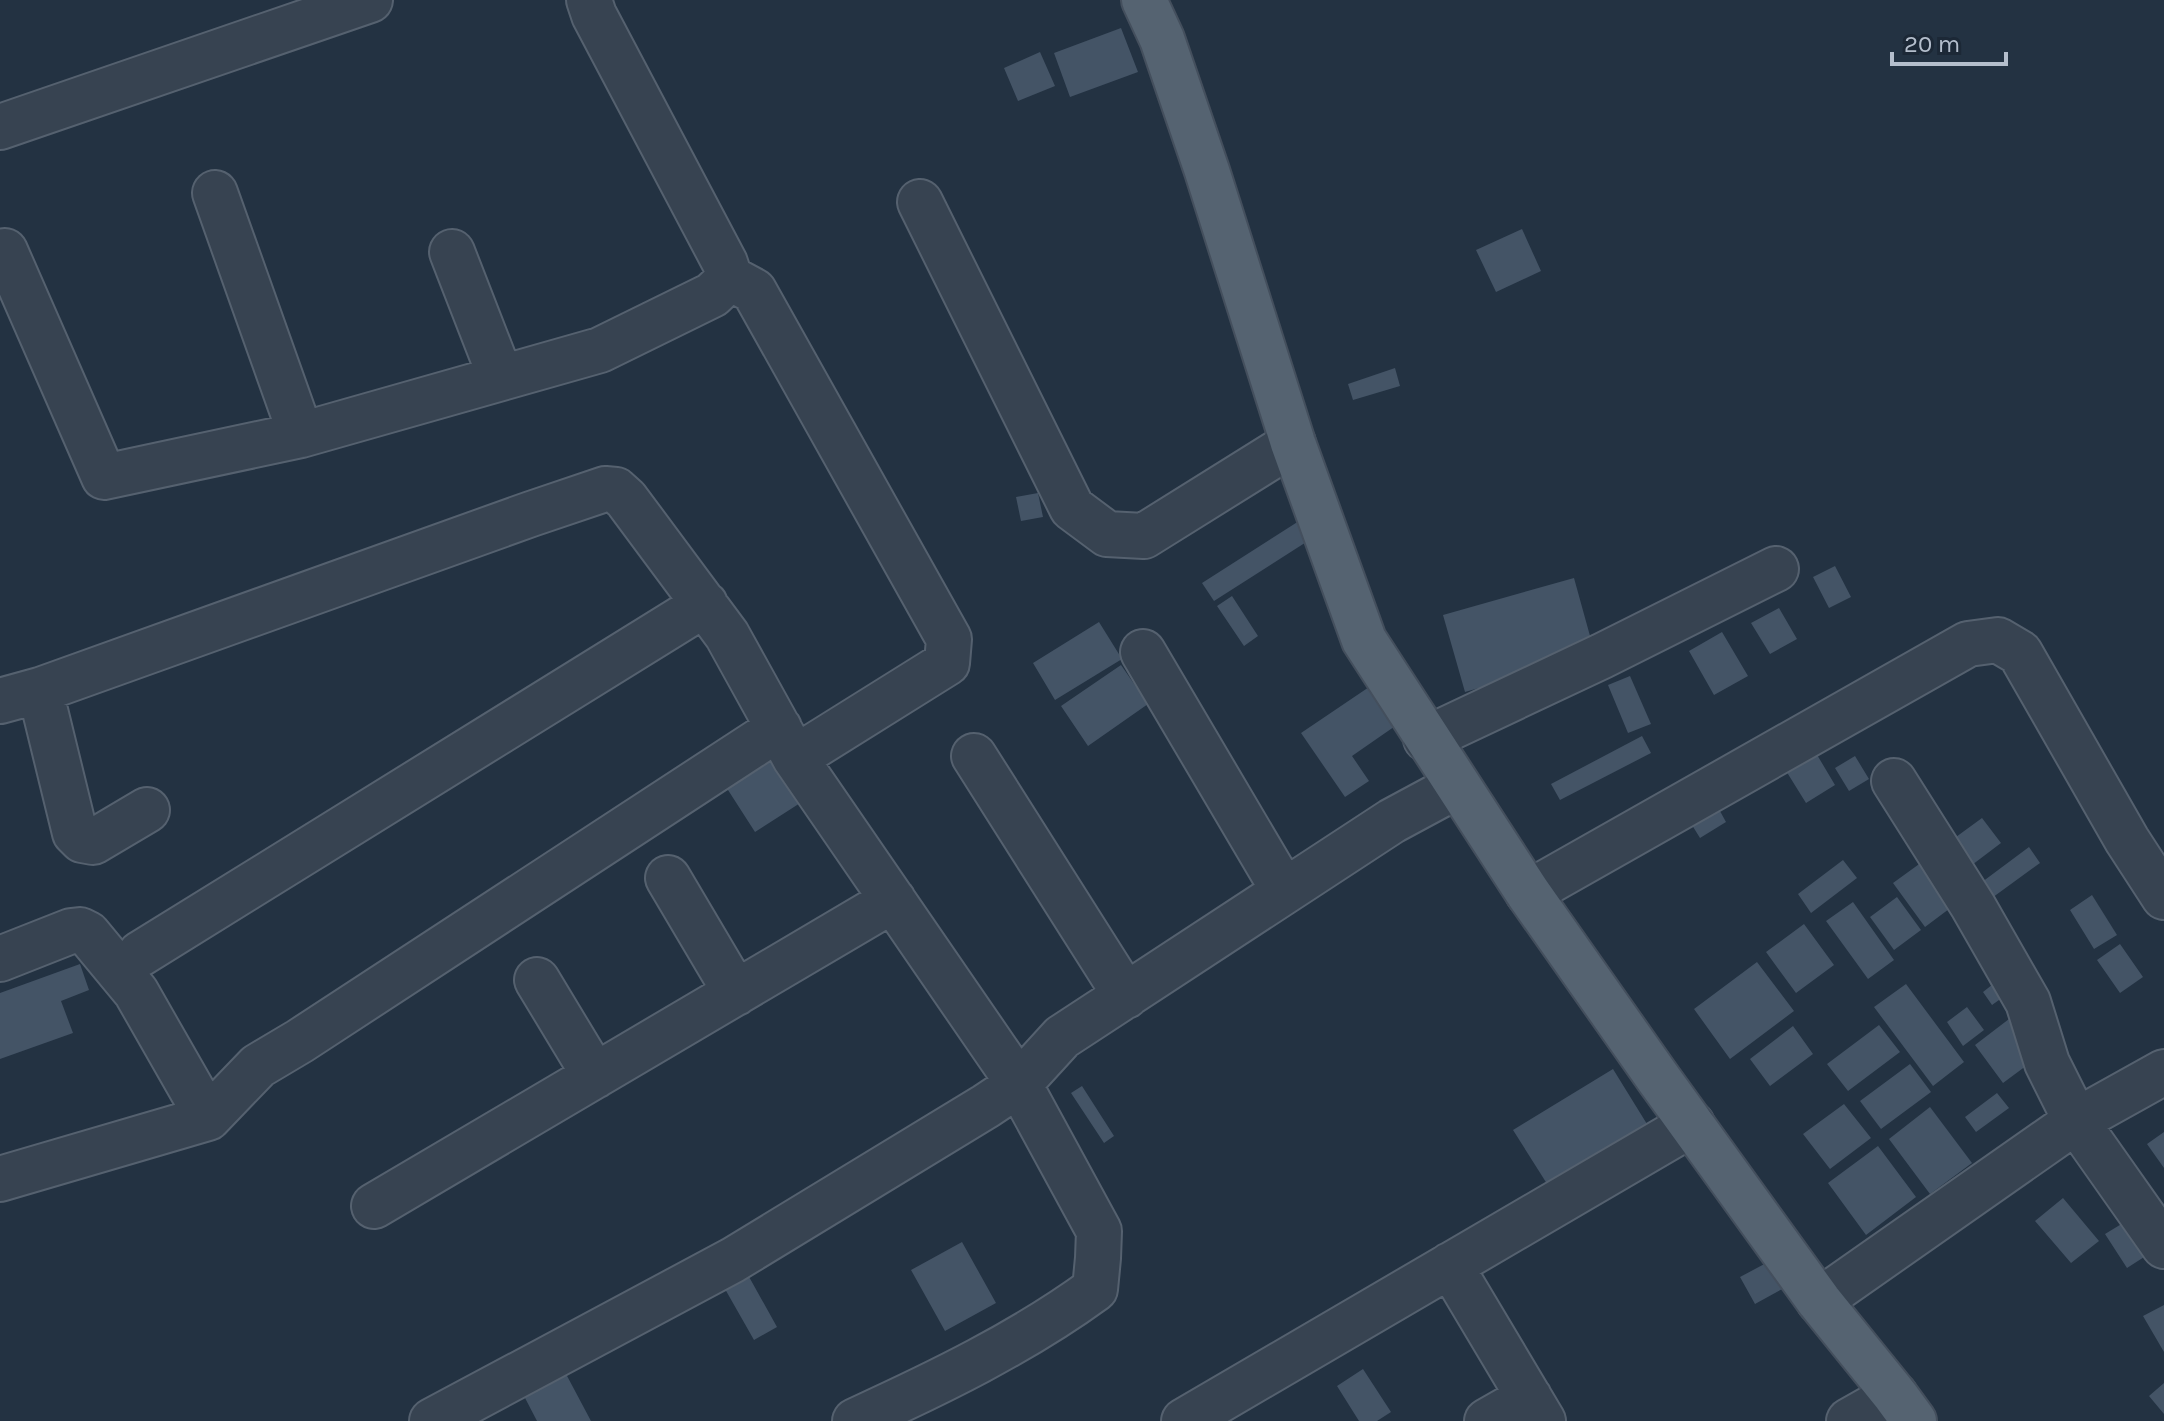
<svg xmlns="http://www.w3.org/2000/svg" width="2164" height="1421" font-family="Karla,sans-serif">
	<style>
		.building { fill: #445466 }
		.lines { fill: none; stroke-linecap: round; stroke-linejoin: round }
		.minor-casing { stroke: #55616f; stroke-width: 48 }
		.major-casing { stroke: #444f5d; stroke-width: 48 }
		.minor { stroke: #374351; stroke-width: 44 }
		.major { stroke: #556371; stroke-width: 44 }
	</style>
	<rect width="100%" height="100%" fill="#233242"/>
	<path class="building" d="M1121,28L1138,72L1070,97L1054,53Z
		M1040,52L1055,86L1018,101L1004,68Z
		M1522,229L1541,271L1496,292L1476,250Z
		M1395,368L1400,386L1353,400L1348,384Z
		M1038,493L1043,517L1021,521L1016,497Z
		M1299,521L1311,539L1214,601L1202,583Z
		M1835,566L1851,597L1829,608L1813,577Z
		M1574,578L1595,654L1465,692L1443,615Z
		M1232,596L1258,636L1244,646L1217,606Z
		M1779,608L1797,639L1770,654L1751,623Z
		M1099,622L1122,659L1055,700L1033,663Z
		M1722,632L1748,676L1714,695L1689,651Z
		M1121,665L1148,704L1088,746L1061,706Z
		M1630,676L1651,724L1628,733L1608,685Z
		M1375,683L1401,722L1352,756L1369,781L1345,797L1301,733Z
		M1642,736L1651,753L1560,800L1551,784Z
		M773,742L808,798L755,832L719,776Z
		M1813,748L1835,785L1806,803L1783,766Z
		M1855,756L1869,779L1849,791L1835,768Z
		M1715,802L1726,822L1700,838L1687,817Z
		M1982,818L2001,843L1964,871L1945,845Z
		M2029,847L2040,863L1985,903L1974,888Z
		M1933,854L1965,897L1925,927L1893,883Z
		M1843,860L1857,878L1811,913L1798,894Z
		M2092,895L2117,935L2094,949L2070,910Z
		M1897,897L1921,930L1894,950L1870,917Z
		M1853,902L1894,960L1868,979L1826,921Z
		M1804,924L1834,965L1796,993L1766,952Z
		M2120,944L2143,977L2120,993L2097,960Z
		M1757,962L1794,1011L1730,1059L1694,1009Z
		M80,964L89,990L61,1001L73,1033L0,1059V993Z
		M2002,977L2013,990L1992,1005L1983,992Z
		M1906,984L1964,1062L1933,1086L1874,1007Z
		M1967,1007L1984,1030L1963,1046L1947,1022Z
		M2009,1019L2038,1057L2003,1083L1975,1045Z
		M1879,1025L1900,1052L1848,1091L1827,1064Z
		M1793,1026L1813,1054L1770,1086L1750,1059Z
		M1910,1064L1931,1092L1881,1129L1860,1101Z
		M1613,1069L1655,1137L1556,1198L1513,1130Z
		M1082,1086L1114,1136L1104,1143L1071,1093Z
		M1997,1093L2009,1108L1976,1132L1965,1117Z
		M1844,1104L1871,1138L1830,1169L1803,1134Z
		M1930,1107L1972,1163L1930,1194L1889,1139Z
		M2164,1132V1168L2147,1144Z
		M1878,1146L1916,1197L1866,1235L1828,1183Z
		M2063,1198L2099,1241L2071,1263L2035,1221Z
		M2133,1217L2155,1250L2127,1268L2105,1234Z
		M962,1242L996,1303L945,1331L911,1270Z
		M1770,1261L1784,1288L1755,1304L1740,1277Z
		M748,1275L777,1327L754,1340L725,1289Z
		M2164,1305V1352L2143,1316Z
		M1363,1369L1391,1412L1377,1421H1359L1337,1386Z
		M566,1374L591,1421H537L524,1396Z
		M2164,1383V1414L2149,1396Z"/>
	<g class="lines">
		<defs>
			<path id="minor" d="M0,127L370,0
				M215,193L301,435
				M920,202L1072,508L1107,534L1144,536L1293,443
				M5,251L104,477L301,435L600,350L712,295L730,278L725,263L594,15L589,0
				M452,252L501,378
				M730,278L754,291L949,639L947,663L795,758
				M1143,652L1284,891
				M40,690L75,833L82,840L93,842L147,810
				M0,701L40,690L531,514L605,489L616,490L626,499L727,635L795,758L1019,1084L1099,1231L1098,1258L1095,1289C1021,1343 938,1383 855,1421
				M1426,739L1602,656L1776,569
				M974,756L1126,996
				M1894,781L1973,906L2028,1002L2047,1063L2076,1121L2164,1246
				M668,878L736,993
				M1528,893L1968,644L1998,640L2020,653L2127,840L2164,897
				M140,954L705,604
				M0,959L71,931L80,930L88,934L136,992L208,1118
				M537,980L595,1076
				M0,1179L208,1118L258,1066L300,1041L779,728
				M374,1206L893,900
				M1450,1265L1543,1421
				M1819,1301L2076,1121L2164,1072
				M432,1421L733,1260L986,1106L1019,1084L1062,1037L1392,821L1457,786
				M1184,1421L1692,1124
				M1487,1421L1529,1397
				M1849,1421L1895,1395"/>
			<path id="major" d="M1144,0L1162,39L1207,171L1293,443L1364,640L1528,893L1658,1078L1819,1301L1895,1395L1914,1421"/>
		</defs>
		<use href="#minor" class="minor-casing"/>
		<use href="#major" class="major-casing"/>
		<use href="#minor" class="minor"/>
		<use href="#major" class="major"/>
	</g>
	<path d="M1892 52v12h114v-12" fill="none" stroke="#b4becc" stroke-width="4"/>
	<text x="1904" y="52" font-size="24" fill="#b4becc" stroke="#1c2836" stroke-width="6" paint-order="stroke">20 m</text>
</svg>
